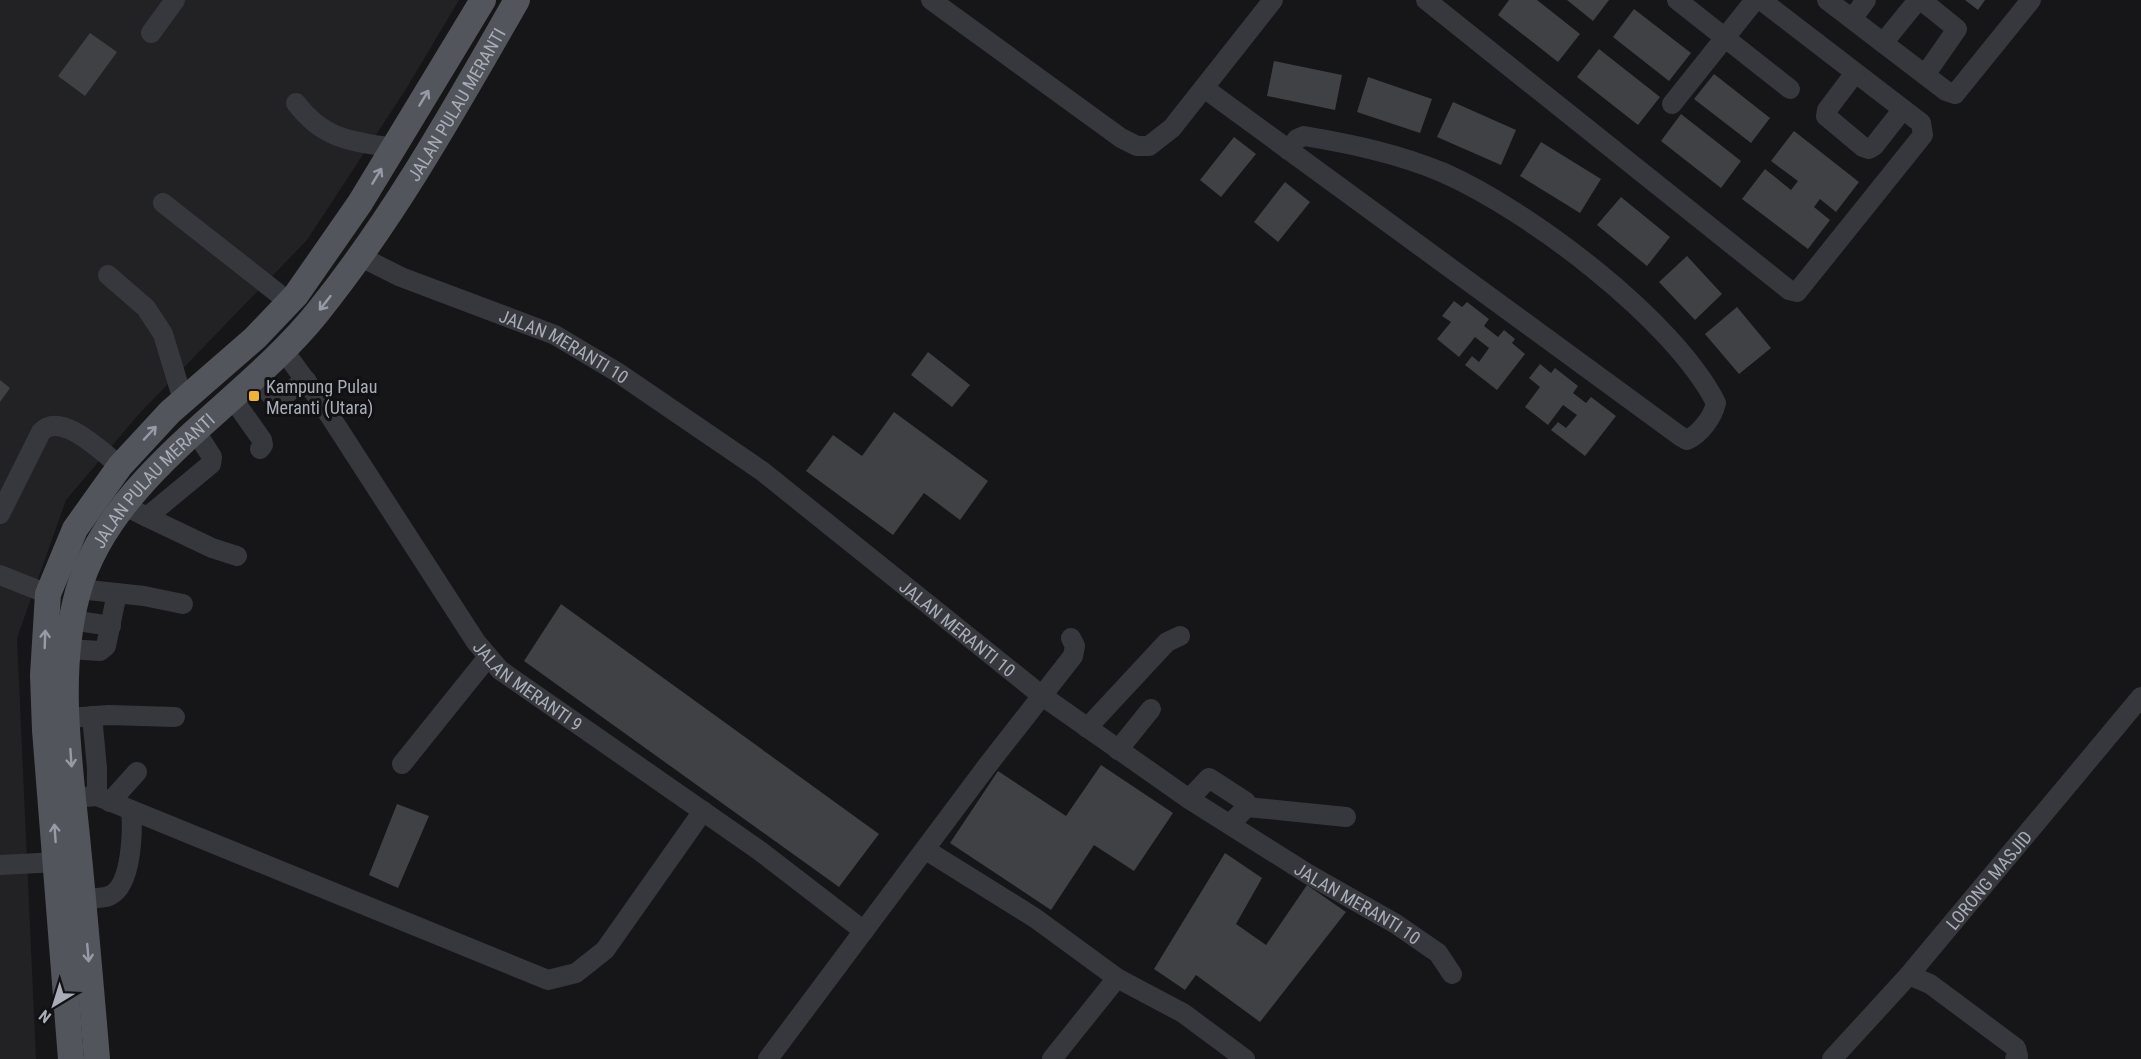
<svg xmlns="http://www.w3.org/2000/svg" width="2141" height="1059" font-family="'Roboto Condensed',sans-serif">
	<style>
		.built { fill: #222225 }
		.building { fill: #404145 }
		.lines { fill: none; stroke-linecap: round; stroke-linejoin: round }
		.minor { stroke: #37383d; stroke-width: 20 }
		.major { stroke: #53555c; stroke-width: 26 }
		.oneway { stroke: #979ba6 }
		.poi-dot { fill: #f2b134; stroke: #111113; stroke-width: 2 }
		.labels { text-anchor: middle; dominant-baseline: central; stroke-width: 6; stroke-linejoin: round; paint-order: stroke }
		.street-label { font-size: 18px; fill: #a8adb8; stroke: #111113 }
		.poi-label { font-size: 18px; fill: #a8adb8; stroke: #111113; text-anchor: start }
	</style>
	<rect width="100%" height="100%" fill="#161618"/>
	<path class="built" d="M0,0H459L406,89L307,240L138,415L66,500L17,638L36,1059H0Z"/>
	<path class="building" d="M1509,0H1537L1580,34L1558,62L1498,15Z
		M1567,0H1609L1593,21Z
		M1965,0H1985L1978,10Z
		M1634,9L1691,53L1669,81L1613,37Z
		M90,33L117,52L85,96L58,76Z
		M1599,49L1660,97L1638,125L1577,77Z
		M1274,61L1342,75L1335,110L1267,96Z
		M1714,74L1770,118L1751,143L1694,99Z
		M1368,77L1432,99L1420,133L1357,112Z
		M1453,102L1516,130L1501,165L1437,137Z
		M1681,114L1741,161L1721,188L1661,141Z
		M1794,131L1859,182L1836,212L1820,199L1814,207L1830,220L1808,249L1742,199L1765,169L1791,190L1798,181L1771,161Z
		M1234,137L1256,154L1221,197L1200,180Z
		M1541,142L1601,179L1580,213L1520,176Z
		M1285,182L1310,202L1278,242L1254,222Z
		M1621,197L1670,237L1647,266L1597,225Z
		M1687,256L1722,294L1695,320L1659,282Z
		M1454,301L1462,307L1467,302L1489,319L1484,326L1498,337L1504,330L1515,339L1512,343L1525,354L1497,390L1465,365L1472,356L1479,362L1489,348L1475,337L1459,357L1437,339L1451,322L1442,316Z
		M1737,307L1771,348L1739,374L1705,334Z
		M928,352L970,385L952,407L911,375Z
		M1540,364L1551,373L1555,368L1578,386L1573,393L1586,403L1591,397L1616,416L1585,456L1551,430L1558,422L1566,428L1577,415L1563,405L1548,425L1525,407L1540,387L1529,378Z
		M0,380L10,388L0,402Z
		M894,412L988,481L960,520L924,493L893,535L806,471L833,435L862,456Z
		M561,604L879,834L839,887L524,661Z
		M1101,765L1173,813L1134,871L1094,845L1051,910L950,843L998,771L1066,816Z
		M397,804L429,816L398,888L369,875Z
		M1225,853L1262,878L1236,924L1266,945L1307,885L1346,912L1260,1022L1196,975L1185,990L1154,969Z"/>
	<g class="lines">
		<g class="minor">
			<path d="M931,0L1121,138L1137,146H1149L1172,128L1273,0"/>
			<path d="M1426,0L1789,290L1797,292L1923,135L1921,123L1761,0"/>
			<path d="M1677,0L1790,89"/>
			<path d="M1827,0L1946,91L1955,94L2031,0"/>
			<path d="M1921,0L1957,29L1925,75"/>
			<path d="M1852,19L1866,0"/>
			<path d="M151,33L175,0"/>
			<path d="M1883,43L1918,0"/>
			<path d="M1855,73L1827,110L1826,116L1863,147L1869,149L1874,146L1903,109"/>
			<path d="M1204,88L1680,436L1687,440C1700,434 1713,417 1716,403C1674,320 1530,211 1444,173C1399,154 1352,144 1304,136L1297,139L1288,150"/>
			<path d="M296,103C324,140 351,141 394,148"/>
			<path d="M1672,104L1755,0"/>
			<path d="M163,203L289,302"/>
			<path id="s1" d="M361,257L401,277L555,335L617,372L762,471L1041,695L1189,799L1308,874L1396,924L1438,953L1452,974"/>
			<path d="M108,275L146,308L163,334L183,400"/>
			<path id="s2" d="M284,351L319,399L476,642L500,670L760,851L864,931"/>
			<path d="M255,378L273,397L280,398L306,380"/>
			<path d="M233,399L262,440L263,445L260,449"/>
			<path d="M123,505L147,517L211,464L212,457L196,432"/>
			<path d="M0,514L41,432C61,410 103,453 120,466"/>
			<path d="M147,517L212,548L237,556"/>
			<path d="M0,575L48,594"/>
			<path d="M79,589L144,596L183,604"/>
			<path d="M71,620L111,626"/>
			<path d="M68,649L100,651L106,646L117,593"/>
			<path d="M92,716L97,768V796"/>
			<path d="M68,718L109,715L175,717"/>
			<path d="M1087,728L1167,642L1180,636"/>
			<path d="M1118,750L1151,709"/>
			<path d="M402,764L488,657"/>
			<path d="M73,798L97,796L548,980L576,973L605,950L703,811"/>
			<path d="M1189,799L1209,778L1246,802L1247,807"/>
			<path d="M110,802L137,772"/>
			<path d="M1230,824L1247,807L1346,817"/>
			<path d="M926,850L1035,918L1117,978L1183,1013L1245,1059"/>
			<path d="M0,865L57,862"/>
			<path d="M83,898C92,898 104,899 111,895C132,884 133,830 131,810"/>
			<path d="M1909,975L1930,984L2016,1048L2018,1056L2015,1059"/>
			<path d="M768,1059L987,766L1073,656L1075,646L1071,638"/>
			<path d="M1052,1059L1117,978"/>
			<path id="s3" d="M1832,1059L1909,975L2141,697"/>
		</g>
		<g class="major">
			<path d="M71,1059L45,730L43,675L48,594L75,529L120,466L170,412L255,338L296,295L360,203L483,0"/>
			<path id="s4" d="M97,1059C91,988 85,917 78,847C70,764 55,674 78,592C110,476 244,404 317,313C395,216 455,108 517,0"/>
		</g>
	</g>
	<defs><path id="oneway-shaft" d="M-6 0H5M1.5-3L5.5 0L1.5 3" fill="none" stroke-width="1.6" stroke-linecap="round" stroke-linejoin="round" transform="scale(1.5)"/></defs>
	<g class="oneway">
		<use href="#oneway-shaft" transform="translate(424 98) rotate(-59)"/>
		<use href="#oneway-shaft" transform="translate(377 176) rotate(-59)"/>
		<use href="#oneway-shaft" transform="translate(325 303) rotate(128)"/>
		<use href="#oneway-shaft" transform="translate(150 433) rotate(-47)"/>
		<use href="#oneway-shaft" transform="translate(45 639) rotate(-88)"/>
		<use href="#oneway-shaft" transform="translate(71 758) rotate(86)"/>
		<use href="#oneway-shaft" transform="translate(55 833) rotate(-94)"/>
		<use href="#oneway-shaft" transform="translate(88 953) rotate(85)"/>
	</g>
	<rect class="poi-dot" x="248" y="390" width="12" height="12" rx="3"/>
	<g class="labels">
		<g class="street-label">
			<text stroke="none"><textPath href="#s4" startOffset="1092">JALAN PULAU MERANTI</textPath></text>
			<text stroke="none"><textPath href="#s1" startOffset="222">JALAN MERANTI 10</textPath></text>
			<text stroke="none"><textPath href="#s4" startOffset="606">JALAN PULAU MERANTI</textPath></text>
			<text stroke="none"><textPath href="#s1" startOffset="708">JALAN MERANTI 10</textPath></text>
			<text stroke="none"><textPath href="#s2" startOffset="417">JALAN MERANTI 9</textPath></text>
			<text stroke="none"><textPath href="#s3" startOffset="238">LORONG MASJID</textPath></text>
			<text stroke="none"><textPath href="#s1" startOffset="1194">JALAN MERANTI 10</textPath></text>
		</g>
		<g class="poi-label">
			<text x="266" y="386">Kampung Pulau<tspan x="266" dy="21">Meranti (Utara)</tspan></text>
		</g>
	</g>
	<g transform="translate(54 1005) rotate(218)" stroke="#111113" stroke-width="4.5" paint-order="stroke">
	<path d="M0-4.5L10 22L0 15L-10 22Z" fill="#a8adb8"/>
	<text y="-9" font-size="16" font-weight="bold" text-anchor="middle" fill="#a8adb8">N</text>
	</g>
</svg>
